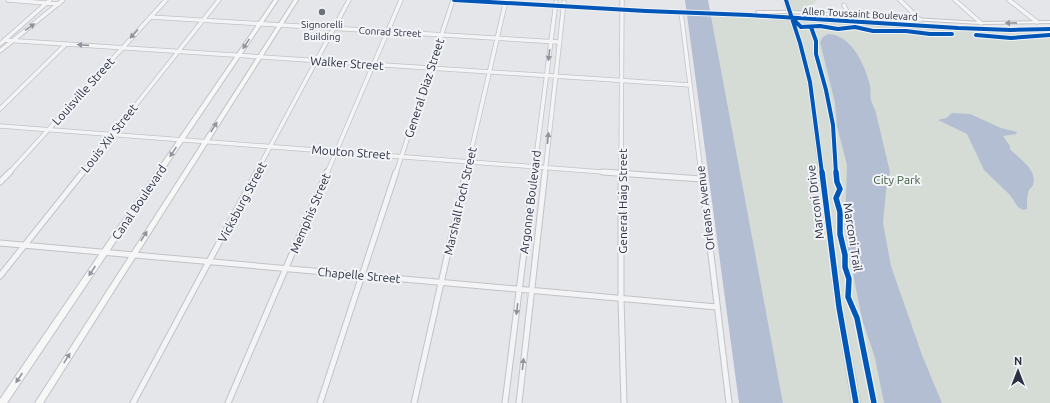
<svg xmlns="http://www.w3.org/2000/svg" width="1050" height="403" font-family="Ubuntu,sans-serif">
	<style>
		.green { fill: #d4dcd5 }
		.water { fill: #b4bed2 }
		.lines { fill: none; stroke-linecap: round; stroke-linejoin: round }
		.street-far1-casing { stroke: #c1c3c6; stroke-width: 5 }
		.street-casing { stroke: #c1c3c6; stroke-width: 7 }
		.secondary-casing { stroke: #c1c3c6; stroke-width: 2 }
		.street-far1 { stroke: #f4f4f6; stroke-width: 3.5 }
		.street { stroke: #f4f4f6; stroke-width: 5 }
		.secondary { fill: #f7f7f8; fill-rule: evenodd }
		.cycleway-far1-casing { stroke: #f3f4f8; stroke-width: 6 }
		.cycleway-casing { stroke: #f3f4f8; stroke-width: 8 }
		.cycleway-far1 { stroke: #0057b8; stroke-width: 4 }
		.cycleway { stroke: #0057b8; stroke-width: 5.5 }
		.oneway { fill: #91949d }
		.oneway2 { fill: #90929c }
		.poi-dot { fill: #6c707c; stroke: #f3f4f8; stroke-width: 1.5 }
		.labels { text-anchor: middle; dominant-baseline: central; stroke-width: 4; stroke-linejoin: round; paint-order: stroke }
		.far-street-label { font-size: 10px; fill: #2b3042; stroke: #f3f4f8 }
		.far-poi-label { font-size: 10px; fill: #2b3042; stroke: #f3f4f8 }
		.street-label { font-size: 12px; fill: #2b3042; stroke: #f3f4f8 }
		.park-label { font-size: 12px; fill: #3a5d39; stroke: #f3f4f8 }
	</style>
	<rect width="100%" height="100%" fill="#e4e6e9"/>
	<path class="green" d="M786,0H817L805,13L790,12Z
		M722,14L956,28L1050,29V403H783L711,16Z"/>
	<path class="water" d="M685,0H708L783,403H739Z
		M828,34C851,35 864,63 869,82C873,93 867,96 875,109L890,172L886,191L883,223L891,266L922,355L942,403H884L875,358L862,319L847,243L845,226L847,165L837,126L835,103L820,42L823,37Z
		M952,113L970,114L1001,128L1017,132L1016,134L1003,136L1010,146V149C1018,158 1038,169 1033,185C1032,187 1030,188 1029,190C1027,195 1027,203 1027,209L1023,210L1018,207L1010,195L984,170L967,134L938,120L946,118Z"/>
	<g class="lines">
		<defs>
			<path id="street-far1" d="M8,0L59,4
				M900,0L920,20
				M955,0L981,23
				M1009,0L1037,22
				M844,5L849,16
				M681,12L701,173
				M150,17L558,42
				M4,40L690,85
				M0,44L50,0
				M0,51L63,0
				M0,109L66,44
				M0,126L616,173
				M9,173L166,0
				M82,173L219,0
				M256,173L349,0
				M327,173L401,0
				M396,173L453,0
				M466,173L506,0
				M534,173L556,2
				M545,173L564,2
				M621,173L622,0"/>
			<path id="street" d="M603,172L701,179
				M621,172V299L624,403
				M701,172L729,403
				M0,182L10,172
				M0,243L717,307
				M0,276L83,172
				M133,403L257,172
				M228,403L327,172
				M320,403L396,172
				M414,403L466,172
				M505,403L534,172
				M519,403L545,172"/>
			<path id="secondary" d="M274,0H278L7,403H0V399Z
				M294,0H298L43,403H35Z
				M452,0H476L646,10L749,14L789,17L788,13H758L756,12L758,11H787L784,0H788L792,11L981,22L1050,21V23L981,24L793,13L794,17C879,22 965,30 1050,28V30C965,33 880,25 795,20L802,43L812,82L842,307L860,403H852L836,307L808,82L798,43L790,20L749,16L646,12L454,1Z"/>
		</defs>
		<use href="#street-far1" class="street-far1-casing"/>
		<use href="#street" class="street-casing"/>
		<use href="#secondary" class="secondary-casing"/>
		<use href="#street-far1" class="street-far1"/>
		<use href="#street" class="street"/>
		<use href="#secondary" class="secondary"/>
		<defs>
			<path id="cycleway-far1" d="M454,0L646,11L749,15L958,28L1011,30L1050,29
				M786,0L800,43L810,82L822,173
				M793,19L801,27L820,26L838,29L855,27L873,31H906L930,34H952
				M811,27L816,41V54L826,90L833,125L836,173
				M976,35L1011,38L1050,35"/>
			<path id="cycleway" d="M822,172L839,307L856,403
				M836,172L837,182L840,189L836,198L840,212V234L845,255V267L849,279L848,297L857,318L874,403"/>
		</defs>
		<use href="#cycleway-far1" class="cycleway-far1-casing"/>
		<use href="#cycleway" class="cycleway-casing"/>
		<use href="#cycleway-far1" class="cycleway-far1"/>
		<use href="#cycleway" class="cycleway"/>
	</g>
	<defs><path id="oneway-solid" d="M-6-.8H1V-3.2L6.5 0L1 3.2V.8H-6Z"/></defs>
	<g class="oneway">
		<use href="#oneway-solid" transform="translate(1011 23) rotate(179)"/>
		<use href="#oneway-solid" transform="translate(246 44) rotate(124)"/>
		<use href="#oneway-solid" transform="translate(214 127) rotate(-57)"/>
		<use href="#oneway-solid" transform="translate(173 152) rotate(124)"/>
		<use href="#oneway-solid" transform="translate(144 236) rotate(-57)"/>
		<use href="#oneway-solid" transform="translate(92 271) rotate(124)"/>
		<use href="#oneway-solid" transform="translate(67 358) rotate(-58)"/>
		<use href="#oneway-solid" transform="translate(19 378) rotate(124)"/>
	</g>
	<g class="oneway2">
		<use href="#oneway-solid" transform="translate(30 27) rotate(-35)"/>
		<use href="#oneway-solid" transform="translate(134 34) rotate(132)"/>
		<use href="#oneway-solid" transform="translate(83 45) rotate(-176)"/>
		<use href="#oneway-solid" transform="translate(549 55) rotate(97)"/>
		<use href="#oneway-solid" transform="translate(548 138) rotate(-84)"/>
		<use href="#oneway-solid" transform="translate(517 309) rotate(97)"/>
		<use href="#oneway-solid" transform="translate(523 364) rotate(-84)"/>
	</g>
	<circle class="poi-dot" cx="322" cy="12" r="4"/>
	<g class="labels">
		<g class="far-street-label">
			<text transform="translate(860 14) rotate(3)">Allen Toussaint Boulevard</text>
			<text transform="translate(390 32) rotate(3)">Conrad Street</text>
		</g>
		<g class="far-poi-label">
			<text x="322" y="24">Signorelli<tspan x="322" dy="12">Building</tspan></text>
		</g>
		<g class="street-label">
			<text transform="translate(347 63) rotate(4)">Walker Street</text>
			<text transform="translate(424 88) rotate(-72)">General Diaz Street</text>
			<text transform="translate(83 91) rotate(-48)">Louisville Street</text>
			<text transform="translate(109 138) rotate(-52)">Louis Xiv Street</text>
			<text transform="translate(351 152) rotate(4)">Mouton Street</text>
			<text transform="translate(460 201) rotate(-77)">Marshall Foch Street</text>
			<text transform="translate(622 201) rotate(-90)">General Haig Street</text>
			<text transform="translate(139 202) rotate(-56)">Canal Boulevard</text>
			<text transform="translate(242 202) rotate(-62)">Vicksburg Street</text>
			<text transform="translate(530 202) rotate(-83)">Argonne Boulevard</text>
			<text transform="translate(815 202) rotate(-97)">Marconi Drive</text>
			<text transform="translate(705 208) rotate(-97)">Orleans Avenue</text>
			<text transform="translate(310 213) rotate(-67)">Memphis Street</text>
			<text transform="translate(853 237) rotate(81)">Marconi Trail</text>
			<text transform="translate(359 275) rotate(5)">Chapelle Street</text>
		</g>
		<g class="park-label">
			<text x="897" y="179">City Park</text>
		</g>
	</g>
	<g transform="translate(1018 371)" stroke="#f3f4f8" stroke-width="3" paint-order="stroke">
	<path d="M0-3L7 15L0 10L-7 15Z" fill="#2b3042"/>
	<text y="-6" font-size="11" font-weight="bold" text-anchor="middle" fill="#2b3042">N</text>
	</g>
</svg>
